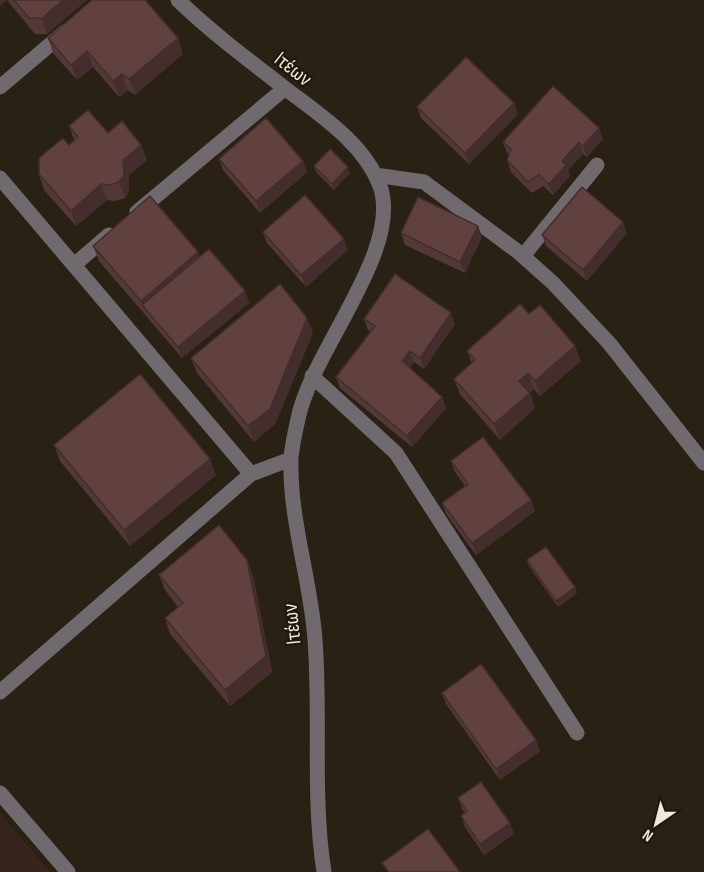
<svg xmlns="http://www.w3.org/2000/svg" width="704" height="872" font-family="'Sofia Sans Condensed',sans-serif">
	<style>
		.industrial { fill: #36251d }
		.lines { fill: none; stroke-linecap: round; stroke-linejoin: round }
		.minor { stroke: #706a6f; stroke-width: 15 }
		.wall { fill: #533837 }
		.shaded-wall { fill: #432e2d }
		.building { fill: #604140; stroke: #432e2d; stroke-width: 1.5 }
		.labels { text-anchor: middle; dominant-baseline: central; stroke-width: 4.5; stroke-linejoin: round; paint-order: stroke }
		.street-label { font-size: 21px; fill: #efe8e0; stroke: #21170c }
	</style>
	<rect width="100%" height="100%" fill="#2a2115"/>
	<path class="industrial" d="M0,813L50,872H0Z"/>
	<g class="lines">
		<path class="minor" d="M178,0C209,30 243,56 277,82C313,111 363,140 380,186C403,250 311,352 298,419C295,432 292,446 291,458C289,519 311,580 315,640C321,717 312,795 324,872
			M0,87L66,31
			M375,175L424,182L517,251L553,283L609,343L704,463
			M0,178L251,474
			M137,212L284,89
			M523,256L597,165
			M74,265L109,235
			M312,376L396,453L577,733
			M0,692L251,474L291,459
			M0,793L68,872"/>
	</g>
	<path class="wall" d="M7,0H87L47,34H35Z
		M48,38L183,54L135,95L128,90L119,97L93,67L77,80L53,53Z
		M417,107L518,114L469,164L421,118Z
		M69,126L108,133L147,160L129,175V191L125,198L115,201L107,200L76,226L44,190L39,174L74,140Z
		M603,139L587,157L583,154L568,170L570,176L553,195L543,186L532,193L511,172L507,160L509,155L507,153L503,142Z
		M219,159L303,161L307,172L260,213L223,170Z
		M314,166L350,173L334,190L316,172Z
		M478,226L482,237L465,273L405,245L401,233Z
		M263,232L348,250L306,287L267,243Z
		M627,233L587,281L546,246L542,235Z
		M93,246L200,257L245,291L249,303L182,358L99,261Z
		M529,314L581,361L540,396L534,389L530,393L535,408L500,440L460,394L454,379L472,364L467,351Z
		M364,319L455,324L424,369L414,362L410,368L442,397L446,408L412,447L340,388L336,377L371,332L368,330Z
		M313,333L275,424L254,442L197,373L191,358Z
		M54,445L216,475L130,546L60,461Z
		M451,461L531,500L535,511L476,555L446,514L442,503L465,486L455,472Z
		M527,560L577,593L558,607L529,566Z
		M159,575L253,576L272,672L230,706L170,634L165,618L178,607L165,590Z
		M442,693L540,751L500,780L446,704Z
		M458,798L510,823L514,834L484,855L465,827L461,816L465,813L462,809Z"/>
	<path class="shaded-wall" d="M0,0H7L0,6Z
		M63,0H87L47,34L42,18Z
		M178,38L183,54L135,95L129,79Z
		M87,51L93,67L77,80L71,65Z
		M122,74L128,90L119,97L113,81Z
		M514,103L518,114L469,164L465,153Z
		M599,128L603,139L587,157L583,146Z
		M579,142L583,154L568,170L570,176L553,195L549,184L562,161Z
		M141,145L147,160L129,175V191L125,198L119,182L123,160Z
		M303,161L307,172L260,213L256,201Z
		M348,167L350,173L334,190L332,184Z
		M101,184L107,200L76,226L71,211Z
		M623,222L627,233L587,281L583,270Z
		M478,226L482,237L465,273L460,262Z
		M344,239L348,250L306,287L301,275Z
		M198,252L203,267L142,305L141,301Z
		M245,291L249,303L182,358L178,347Z
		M451,313L455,324L424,369L420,358Z
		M307,318L313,333L275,424L254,442L248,426Z
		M575,346L581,361L540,396L535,381Z
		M410,351L414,362L406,373L402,361Z
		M528,373L534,389L525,397L519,381Z
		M530,393L535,408L500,440L494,424Z
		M442,397L446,408L412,447L407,436Z
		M210,459L216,475L130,546L124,530Z
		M531,500L535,511L476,555L472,543Z
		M247,560L253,576L272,672L230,706L225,690Z
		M575,587L577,593L558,607L556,601Z
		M536,740L540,751L500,780L496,769Z
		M510,823L514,834L484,855L480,844Z"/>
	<path class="building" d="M14,0H63L42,18H29Z
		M92,0H145L178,38L129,79L122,74L113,81L87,51L71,65L48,38Z
		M466,57L514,103L465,153L417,107Z
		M553,86L599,128L583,146L579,142L562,161L566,165L549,184L539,175L528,182L507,160L511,149L503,142Z
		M88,110L108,133L122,121L141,145L123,160L124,175L119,182L110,185L101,184L71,211L39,174V158L63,138L69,145L78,137L69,126Z
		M266,118L303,161L256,201L219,159Z
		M330,149L348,167L332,184L314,166Z
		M582,187L623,222L583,270L542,235Z
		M305,195L344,239L301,275L263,232Z
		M150,196L198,252L141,301L93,246Z
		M418,197L478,226L460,262L401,233Z
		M209,249L245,291L178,347L142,305Z
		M395,274L451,313L420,358L410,351L402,361L442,397L407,436L336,377L375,326L364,319Z
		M280,284L307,318L270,409L248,426L191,358Z
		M520,304L529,314L540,305L575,346L535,381L528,373L519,381L530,393L494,424L454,379L475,360L467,351Z
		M140,374L210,459L124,530L54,445Z
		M483,437L531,500L472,543L442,503L468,484L451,461Z
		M219,525L247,560L266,656L225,690L165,618L183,603L159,575Z
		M546,547L575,587L556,601L527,560Z
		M481,664L536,740L496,769L442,693Z
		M481,782L510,823L480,844L461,816L467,811L458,798Z
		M428,829L460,872H389L382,863Z"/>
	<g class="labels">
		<g class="street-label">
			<text transform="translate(293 69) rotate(38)">Ιτέων</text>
			<text transform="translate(292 624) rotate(-96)">Ιτέων</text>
		</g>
	</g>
	<g transform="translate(656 824) rotate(215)" stroke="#21170c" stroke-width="4.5" paint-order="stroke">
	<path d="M0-4.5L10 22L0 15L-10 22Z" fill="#efe8e0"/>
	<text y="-9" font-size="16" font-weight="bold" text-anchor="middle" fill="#efe8e0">N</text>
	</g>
</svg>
